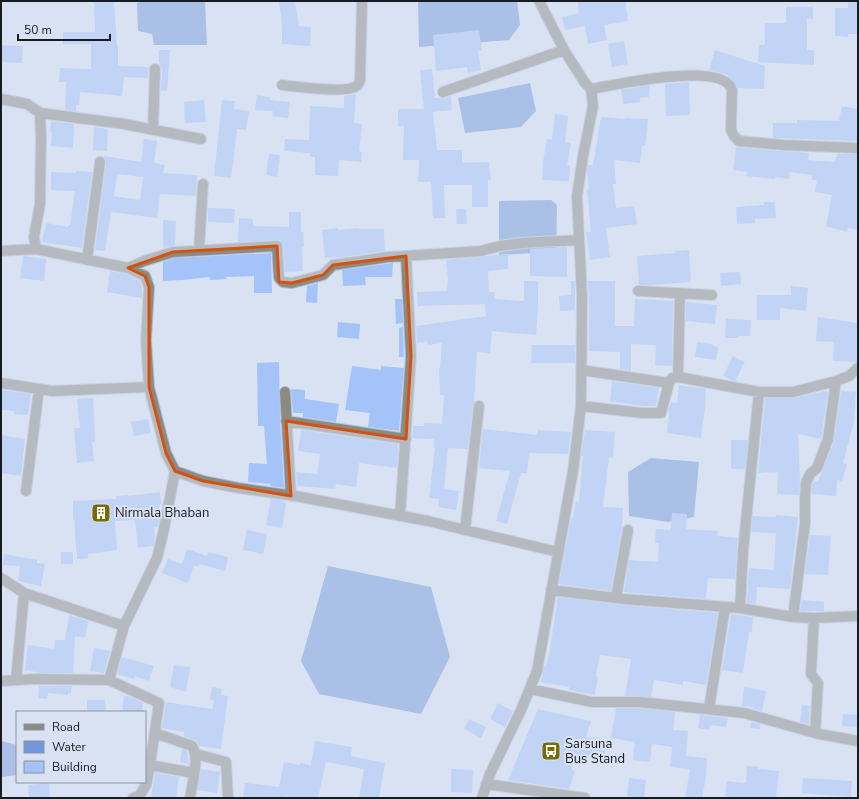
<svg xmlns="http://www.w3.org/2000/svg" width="859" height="799" font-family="'Nunito Sans',sans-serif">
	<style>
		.water { fill: #7297d8 }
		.building { fill: #a4c3f9; fill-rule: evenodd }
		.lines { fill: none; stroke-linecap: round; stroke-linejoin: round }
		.minor-casing { stroke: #b6becc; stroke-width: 12 }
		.minor { stroke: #8b8a83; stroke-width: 10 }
		.marked { fill: none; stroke: #d3530e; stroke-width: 3; stroke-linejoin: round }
		.labels { text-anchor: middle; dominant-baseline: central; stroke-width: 4; stroke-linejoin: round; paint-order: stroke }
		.poi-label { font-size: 13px; fill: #181b21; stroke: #d9e2f2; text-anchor: start }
	</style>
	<rect width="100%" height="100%" fill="#d9e2f2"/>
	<path class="water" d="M142,1L205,2L207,45H154L152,34L138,31L137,3Z
		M418,1H517L520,25L509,40L419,47Z
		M530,83L536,111L521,127L465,133L458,98Z
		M551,200L557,205L556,252L499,255V201Z
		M651,458L699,462L694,517L668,522L629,516L628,472Z
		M328,566L431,587L450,657L421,714L319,694L301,661Z
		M1,741L17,745V775L1,777Z"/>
	<path class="building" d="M94,1H114L117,46H118V66L149,67L148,78L124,77L122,96L80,92L79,105H76V111L65,110L66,82H59L60,68L91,69V44H63V32H95Z
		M279,1H295L299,26L311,27L310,46L282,44V25Z
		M577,1H625L628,21L604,25L607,40L588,44L585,26L565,30L562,17L579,13Z
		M848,1H858V34H848V37L835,36V8H848Z
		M786,7H813V19L807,18V50H814V65L758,62L759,45H765V23H786Z
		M479,30L482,51H478L481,70L468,73L467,67L436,71L433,35Z
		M624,41L628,64L612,67L608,44Z
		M1,45L23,46L22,63L1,62Z
		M159,50H170L167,91L161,90L162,69L159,64Z
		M715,50L765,66L764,89L738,88L727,75L709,70Z
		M432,69L435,98H445L451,96L452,110L433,112L437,150H462V163L489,162L491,180H488V207H472V185H444L445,218H433L431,182H418L419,160H403L404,126H398V109H424L420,70Z
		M689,82L690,115L666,116L665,84Z
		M650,85L649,97L640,98V102L623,104L621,90Z
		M356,94L354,123L362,124L359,151L362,152L361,162L339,160L338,176L315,175V157H310V153L284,151L285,139L309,140L310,106L344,108V96Z
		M257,95L270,97V100L290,102L288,118L272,116L273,111L255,110Z
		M204,100L206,122L185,123L184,102Z
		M222,100L235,101L234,109L249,111L246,130L237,129L231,178L214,176Z
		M842,106L858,109V141L773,138V123H797V120L839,121Z
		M555,114L568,116L565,142L571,143L567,165H570L569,181L542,180L543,162L547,139L552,140Z
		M601,117L626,119L625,118L648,119L647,132L645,146H642L640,163L614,160L616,184H613L616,208L634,206L637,224L606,228L610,257L590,260L586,232H591L587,189H589L587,170L588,165H593Z
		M51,121L74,124L73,148L51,146L52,132H50Z
		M94,127L108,129L107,151L93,150Z
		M144,139L157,141L154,163L165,165L163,173L197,175L196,196L160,194L157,218L111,212L105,251L95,250L106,163L104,156L141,162ZM117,174L143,177L140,200L114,196Z
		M736,147L782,151L809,153L808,160L835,162L837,154H858V230L848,228L847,232L826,226L832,195L815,192L817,180H812V175L790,172L789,179L775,177V179L746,176L747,172L733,170Z
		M269,154L280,155L277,177L266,175Z
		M76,171L92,172L82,248L42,242L46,223L68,227V225H70L75,191L51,190V172L76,173Z
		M764,202H775L776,218L755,219V223L737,224L736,207L764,205Z
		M208,208L235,209L234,223L208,222Z
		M456,209H466L467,224H457Z
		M289,212H301V232H303L304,247H302L303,271L285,272L283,246L280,240L238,242L239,218L253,219V226L289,227Z
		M163,220L176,221L175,245L163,248Z
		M337,228L338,230L359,228V229H384L385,251L342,257L325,258L322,230Z
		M567,247V277L530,276V249Z
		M689,250L691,282L651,285H639L637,256L676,253L675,251Z
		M271,253L272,293H254V276L226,277L227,279L210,280V277L182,280L163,281V262L174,258Z
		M508,254V269L488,271L489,292H495L494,299L524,301V281H538V307L536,335L492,331L490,353L477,352L474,402L473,405L468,449L448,448L444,489L459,491L456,510L438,507L439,499L429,498L435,447H434V439L412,438V437L413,426H424V423L442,424L444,395H440L439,368H440L442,343L428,345L427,341L417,343L416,326L486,316L485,304L418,306L417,292L447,291L448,279L446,260Z
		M23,256L46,259L44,281L20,278Z
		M393,263L392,277H365L366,285L343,286L342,270Z
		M110,271L126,274L140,281L142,288V298L107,292Z
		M740,272L741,284L721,286L720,273Z
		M571,281H575V310L560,311L559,296L571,295Z
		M588,281H615V326H634L635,299L673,301L672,366L655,365L656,345L631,344V371L620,369V352L589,351V309Z
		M318,283L317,303L306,302L307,286Z
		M791,286L808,288L806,311L780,308V320H757V295H791Z
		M395,299H402L403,323L396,324Z
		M686,302L717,305L715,324L686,321Z
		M818,317L858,323V362L833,361L834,342L816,341Z
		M726,319L751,320L750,336H738V338H725Z
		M338,322L360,324L359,339L337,337Z
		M403,327L404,357H399V328Z
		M697,342L711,344L718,348L716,360L695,357Z
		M532,345H575V363H531Z
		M733,356L745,362L735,381L723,376Z
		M279,362L280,420L284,488L270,486L271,484L248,482L249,463L267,464L264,426H258L257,363Z
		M352,366L381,370V366L404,368L399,431L368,427L370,413L345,410Z
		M612,381L659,388L656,406H642L610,401Z
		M679,385L706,389L705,407L701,438L667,433L669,416V412L668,411L671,402L677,403Z
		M291,389L305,390V399L339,404L336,422L303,417V413H293Z
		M1,390L31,394L28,415L14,414V411L1,410Z
		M825,391L828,392L821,439L798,434L800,480L799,495L777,494L778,472L758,473L765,398H794Z
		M841,391L856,392L854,422L843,463L847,464L842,481L837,480L836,496L812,494V485L814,482H818L834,441Z
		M93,398L95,442H92L94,461L77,463L74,428H80L77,399Z
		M148,419L151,433L134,436L131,422Z
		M483,429L537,435L538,430L571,432L568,454L529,453L527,473H521L507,524L496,521L510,471L479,468Z
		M301,430L398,444L397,468L359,463L356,487L336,484L335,489L297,486L296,472L317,474L320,454L298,451Z
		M585,430L615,432L613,458L609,457L603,507L623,508L622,527L611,591L559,584L571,519H573L576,501L579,502L583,456H581Z
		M1,435L25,439L21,476L1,473Z
		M731,440H748L745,469H731Z
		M160,492L162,505H159L160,513L158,527H154L155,538L153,546L138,548L135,520L115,521L117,550L88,554V558L77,559L74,519H73V501L116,499V496L128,495V496Z
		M271,499L284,501V502L286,503L282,528L266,525Z
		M672,513L687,514L686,529L718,531L717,536L738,538L735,579L708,578L706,599L624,592L629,560L658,562L659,543H655L656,529L671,530Z
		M776,515L798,517L790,589L757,587L756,604L747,603L749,568L774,570L776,533L751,532L753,516L776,517Z
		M247,530L267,534L263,554L243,550Z
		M810,535L831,536L828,575L805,574Z
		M187,549L207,556L208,552L228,557L225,571L199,564L198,567L194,565L188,583L162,573L168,559L182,564Z
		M61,552H73V564H61Z
		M4,554L37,560V563L45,564L41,586L18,581L20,566L3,565Z
		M558,597L623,605L718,613L706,685L683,681V685L654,680L651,697L625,696L631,659L600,655L596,676L598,677L595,695L569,690V687L541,682L544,666L546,667L550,649Z
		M802,600L824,602V611H800Z
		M731,614L753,617L752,632H749L743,673L722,670Z
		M69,615L88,621L85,638L75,636L73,673H41L25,670L28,645L54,649L55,640H65Z
		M94,648L110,651L104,673L90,671Z
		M122,657L154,666L149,681L135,676L134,679L117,674Z
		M174,665L190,667L186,692L170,687Z
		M39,686H72L71,694L68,693V695L48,693L47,699L38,698Z
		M212,687L222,689L221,695L228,696L221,749L199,746L196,741L184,736V732L162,728L166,702L212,709L214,701L210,699Z
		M744,687L766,691L762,711L753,709V707L742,706Z
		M124,696L131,697L143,703L142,712H122Z
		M87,700H105L106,712H87Z
		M498,703L513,711L505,727L490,719Z
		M802,705L810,706L809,724L800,722Z
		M616,708H639L675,712L673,730L688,731L686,756L707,758L706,777L702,798H685L690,769L670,767L672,747L652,744L650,762L633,760L635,742L611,738Z
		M538,709L591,721L586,737L607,740L604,757L573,754L572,770L575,771L569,789L508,780Z
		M843,714L858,715V727L842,726Z
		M700,715L728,718L726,727L710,725L709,730L698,728Z
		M469,719L486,727L481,738L464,729Z
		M751,722L760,724V729L750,728Z
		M315,741L352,747L351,756L385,763L379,798H359L364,769L326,762L318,798H295L286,796L285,798L243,797L245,783L279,787L284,762L300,765V763L311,765Z
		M182,749L187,751L189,764L180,762Z
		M747,766L759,767L758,769L779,771L776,798H738L725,796L727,781L746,783Z
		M201,769L220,772L217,793L198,790Z
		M451,769L473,770L472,793L451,792Z
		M155,773L179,777L176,798H151Z
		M629,778L646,780L644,798L627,796Z
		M803,778L852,781L851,797L802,793Z
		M49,783L50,798H29L28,785Z"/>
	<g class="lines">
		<defs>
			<path id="minor" d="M282,85C298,87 343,93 355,87C358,86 359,83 360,80L362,1
				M591,89C615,85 723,60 732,90L731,130L734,136L739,141L783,145L858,148
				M443,92L564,50
				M1,99L27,104L40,113L41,137L40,204L34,237L36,249L128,268L145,276L149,287L146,340L149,387L166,453L175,471L203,481L238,488L295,496L428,521L558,552
				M40,113L124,124L201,139
				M153,130L155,69
				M199,250L203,184
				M1,251L36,249
				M87,260L100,162
				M128,268L144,261L173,252L277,246L279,278L283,282L292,283L323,275L333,265L388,257L481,251C512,241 547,242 579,240
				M638,291L712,295
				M581,370L669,383
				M678,377L680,293
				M1,383L52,391L149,387
				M285,392L291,496
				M581,406L642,413H661L669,383L672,378L678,377L759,392H793L836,381L849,376L858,368
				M286,421L406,439
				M26,491L39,389
				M400,516L411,356L406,256
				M465,530L479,406
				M1,578L24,593L124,626
				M551,590L624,599L740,608L793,617L814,618L858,616
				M616,598L628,530
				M740,608L743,551L759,392
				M793,617L805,523V499L806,483L810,474L817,468L828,439L836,381
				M814,618L811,674L818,683L815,733
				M16,680L24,593
				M1,681L35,679L109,680
				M530,689L592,702H639L744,713L819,734L858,741
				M709,709L725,607
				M155,733L192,746C200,757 192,784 190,798
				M196,754L226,762L228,798
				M150,765L194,773
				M486,784L585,798
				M133,798L140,795L146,785L150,765L159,703L109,680L124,626L157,558L164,529L175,471
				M482,798L490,774L521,710L537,671L573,471L581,406L582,297L577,196L583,156L593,106L591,89L585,83L564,50L539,1"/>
		</defs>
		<use href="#minor" class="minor-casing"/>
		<use href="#minor" class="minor"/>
	</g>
	<path d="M0 0H859V799H0ZM277,246L279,282L292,283L323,275L333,265L406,256L411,356L406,439L286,421L291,496L203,481L175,471L166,453L149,387V287L145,276L128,268L173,252Z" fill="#d9e2f2" fill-opacity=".55" fill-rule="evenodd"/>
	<path class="marked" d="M277,246L279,282L292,283L323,275L333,265L406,256L411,356L406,439L286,421L291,496L203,481L175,471L166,453L149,387V287L145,276L128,268L173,252Z"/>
	<defs>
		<symbol id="building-square" viewBox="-11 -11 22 22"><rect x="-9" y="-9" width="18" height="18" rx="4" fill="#786b05" stroke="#d9e2f2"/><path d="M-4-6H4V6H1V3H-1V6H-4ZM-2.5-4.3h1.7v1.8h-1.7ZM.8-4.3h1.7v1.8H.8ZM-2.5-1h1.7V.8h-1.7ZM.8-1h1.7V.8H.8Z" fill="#fff"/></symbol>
		<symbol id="bus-square" viewBox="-11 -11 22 22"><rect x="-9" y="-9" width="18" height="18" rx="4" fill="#786b05" stroke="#d9e2f2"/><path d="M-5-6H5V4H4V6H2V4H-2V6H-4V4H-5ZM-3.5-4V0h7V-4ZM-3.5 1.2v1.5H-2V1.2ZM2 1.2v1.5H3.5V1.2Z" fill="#fff"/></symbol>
	</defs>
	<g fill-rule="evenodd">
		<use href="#building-square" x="90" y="502" width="22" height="22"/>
		<use href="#bus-square" x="540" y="740" width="22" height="22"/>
	</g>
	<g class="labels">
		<g class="poi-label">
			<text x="115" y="513">Nirmala Bhaban</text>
			<text x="565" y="744">Sarsuna<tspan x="565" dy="15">Bus Stand</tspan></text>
		</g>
	</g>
	<rect width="859" height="799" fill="none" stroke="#181b21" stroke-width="4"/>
	<rect x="16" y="711" width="130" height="72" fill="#d9e2f2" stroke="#8c929e"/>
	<rect x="24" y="724" width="20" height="6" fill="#8b8a83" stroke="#8c929e"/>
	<text x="52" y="731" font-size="12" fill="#181b21">Road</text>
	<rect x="24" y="741" width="20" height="12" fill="#7297d8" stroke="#8c929e"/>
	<text x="52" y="751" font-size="12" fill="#181b21">Water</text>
	<rect x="24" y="761" width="20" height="12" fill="#a4c3f9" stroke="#8c929e"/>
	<text x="52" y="771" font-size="12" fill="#181b21">Building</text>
	<path d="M18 34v6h92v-6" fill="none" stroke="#181b21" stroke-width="2"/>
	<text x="24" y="34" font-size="12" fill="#181b21" stroke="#d9e2f2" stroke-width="3" paint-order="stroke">50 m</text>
</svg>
